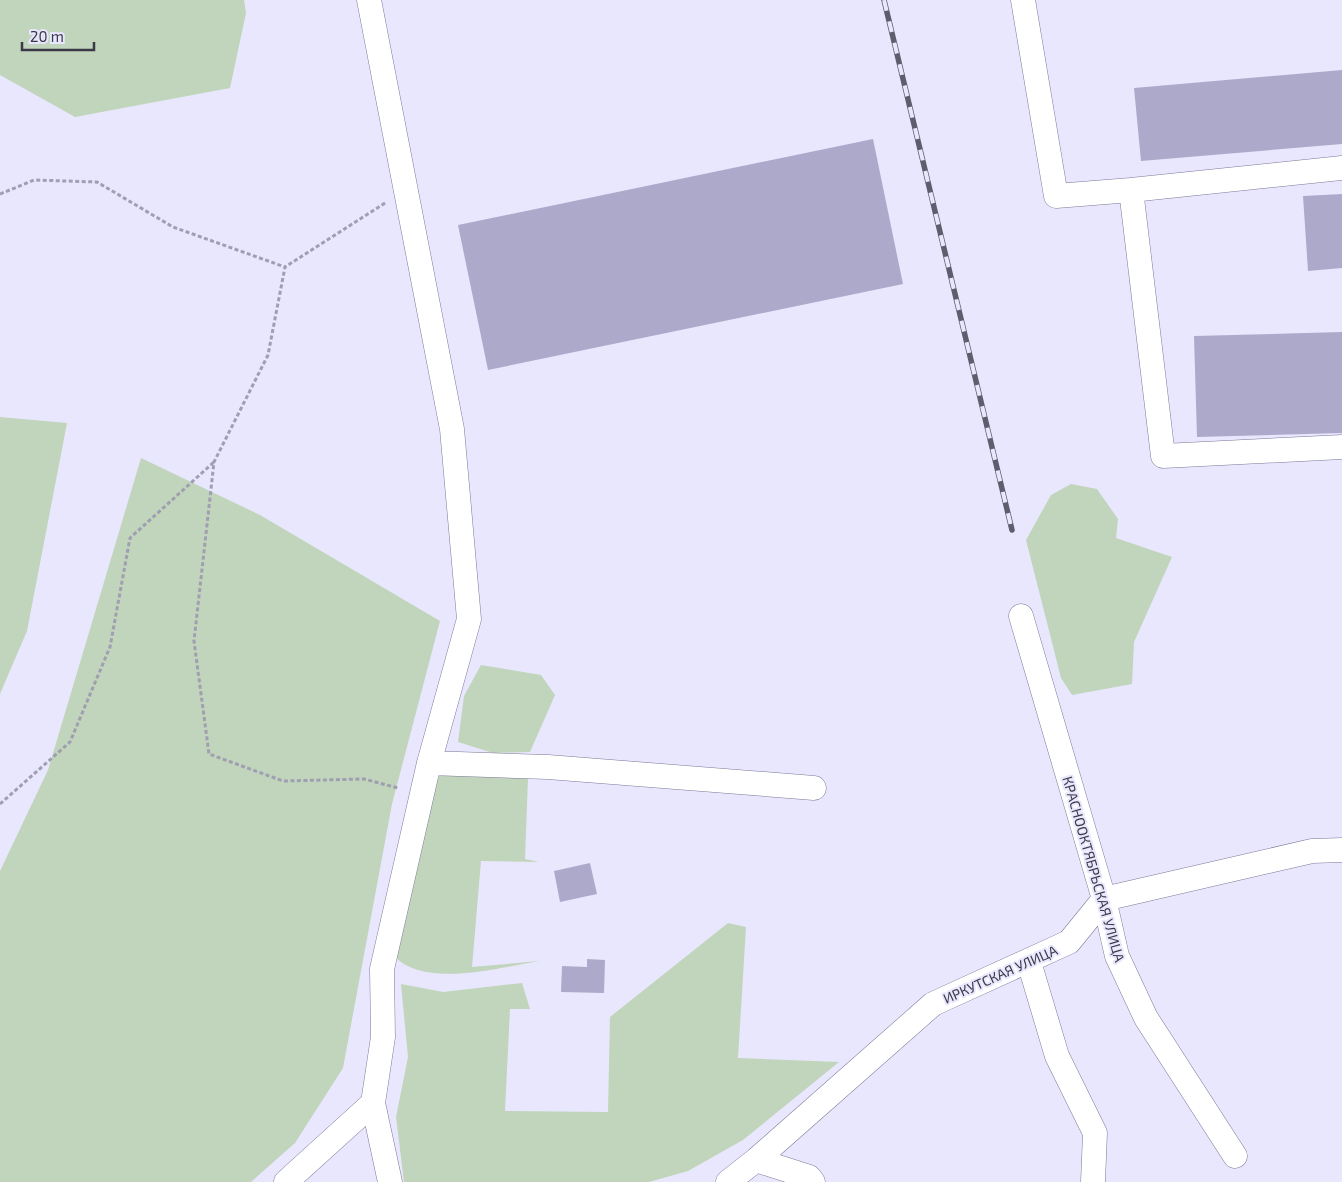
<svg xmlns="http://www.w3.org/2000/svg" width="1342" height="1182" font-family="'Exo 2',sans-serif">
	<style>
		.green { fill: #c0d5bb }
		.building { fill: #ada9cb }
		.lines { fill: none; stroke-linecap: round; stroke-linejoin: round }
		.minor-casing { stroke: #7c7898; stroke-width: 25 }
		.path { stroke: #a09eb1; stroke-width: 3; stroke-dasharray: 4 2.5; stroke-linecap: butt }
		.minor { stroke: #fff; stroke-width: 24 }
		.rail-casing { stroke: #5f5d6d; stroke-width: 5.5 }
		.rail { stroke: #e9e7fd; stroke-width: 4; stroke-dasharray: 11; stroke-linecap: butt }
		.labels { text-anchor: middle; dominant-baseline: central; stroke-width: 4; stroke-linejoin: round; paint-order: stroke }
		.street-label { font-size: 14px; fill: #3b3947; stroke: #e9e7fd }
	</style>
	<rect width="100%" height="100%" fill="#e9e7fd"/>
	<path class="green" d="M0,0H244L246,13L230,88L75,117L0,75Z
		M0,417L67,423L27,631L0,694Z
		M141,458L260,515L440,621L392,804L343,1068L295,1143L251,1182H0V871L48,770Z
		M1071,484L1097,489L1118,519L1116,538L1172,557L1134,642L1132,684L1072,695L1061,678L1026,540L1051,495Z
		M481,665L541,675L555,695L530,752L493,753L458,742L464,696Z
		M440,774L528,778L525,859L539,862L481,861L472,967L540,961C500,967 425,989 394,956L426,810Z
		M728,923L746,927L738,1058L839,1062L743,1140L688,1171L649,1182H404L396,1117L408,1057L401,984L443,992L522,983L530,1009H510L505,1111L608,1112L610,1017Z"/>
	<path class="building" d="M1342,70V144L1141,161L1134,88Z
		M873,139L903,284L488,370L458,225Z
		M1342,194V268L1308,271L1303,196Z
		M1342,332V433L1197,437L1194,336Z
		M590,863L597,894L560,902L554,871Z
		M587,959L605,960L604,993L561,992L562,966L587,967Z"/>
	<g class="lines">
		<defs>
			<path id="minor" d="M369,0L452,429L469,619L429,763L382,969L383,1037L373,1103L390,1182
				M1023,0L1056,196L1131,190
				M1342,168L1131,190L1163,456L1342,447
				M1021,616L1104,899L1117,956L1146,1018L1235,1156
				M429,763L548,767L814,788
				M1029,962L1057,1056L1095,1133L1093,1182
				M756,1160L809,1177L813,1182
				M286,1182L373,1103
				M728,1182L756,1160L933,1004L1069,942L1104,899L1312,851L1342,850"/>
		</defs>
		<use href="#minor" class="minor-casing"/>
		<path class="path" d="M0,194L34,180L97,182L173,227L285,267
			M385,203L285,267L268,355L214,462L194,641L209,754L283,781L364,779L398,788
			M0,804L70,742L110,647L130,538L214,462"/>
		<use href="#minor" class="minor"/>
		<defs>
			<path id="rail" d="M884,0L1012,530"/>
		</defs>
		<use href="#rail" class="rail-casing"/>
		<use href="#rail" class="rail"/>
	</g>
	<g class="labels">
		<g class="street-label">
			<text transform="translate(1094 869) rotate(74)">КРАСНООКТЯБРЬСКАЯ УЛИЦА</text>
			<text transform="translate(1000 974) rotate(-24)">ИРКУТСКАЯ УЛИЦА</text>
		</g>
	</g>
	<path d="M22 42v8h72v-8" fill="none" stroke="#3b3947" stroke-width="2.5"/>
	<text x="30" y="42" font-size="15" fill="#3b3947" stroke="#e9e7fd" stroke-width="4" paint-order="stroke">20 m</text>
</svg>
